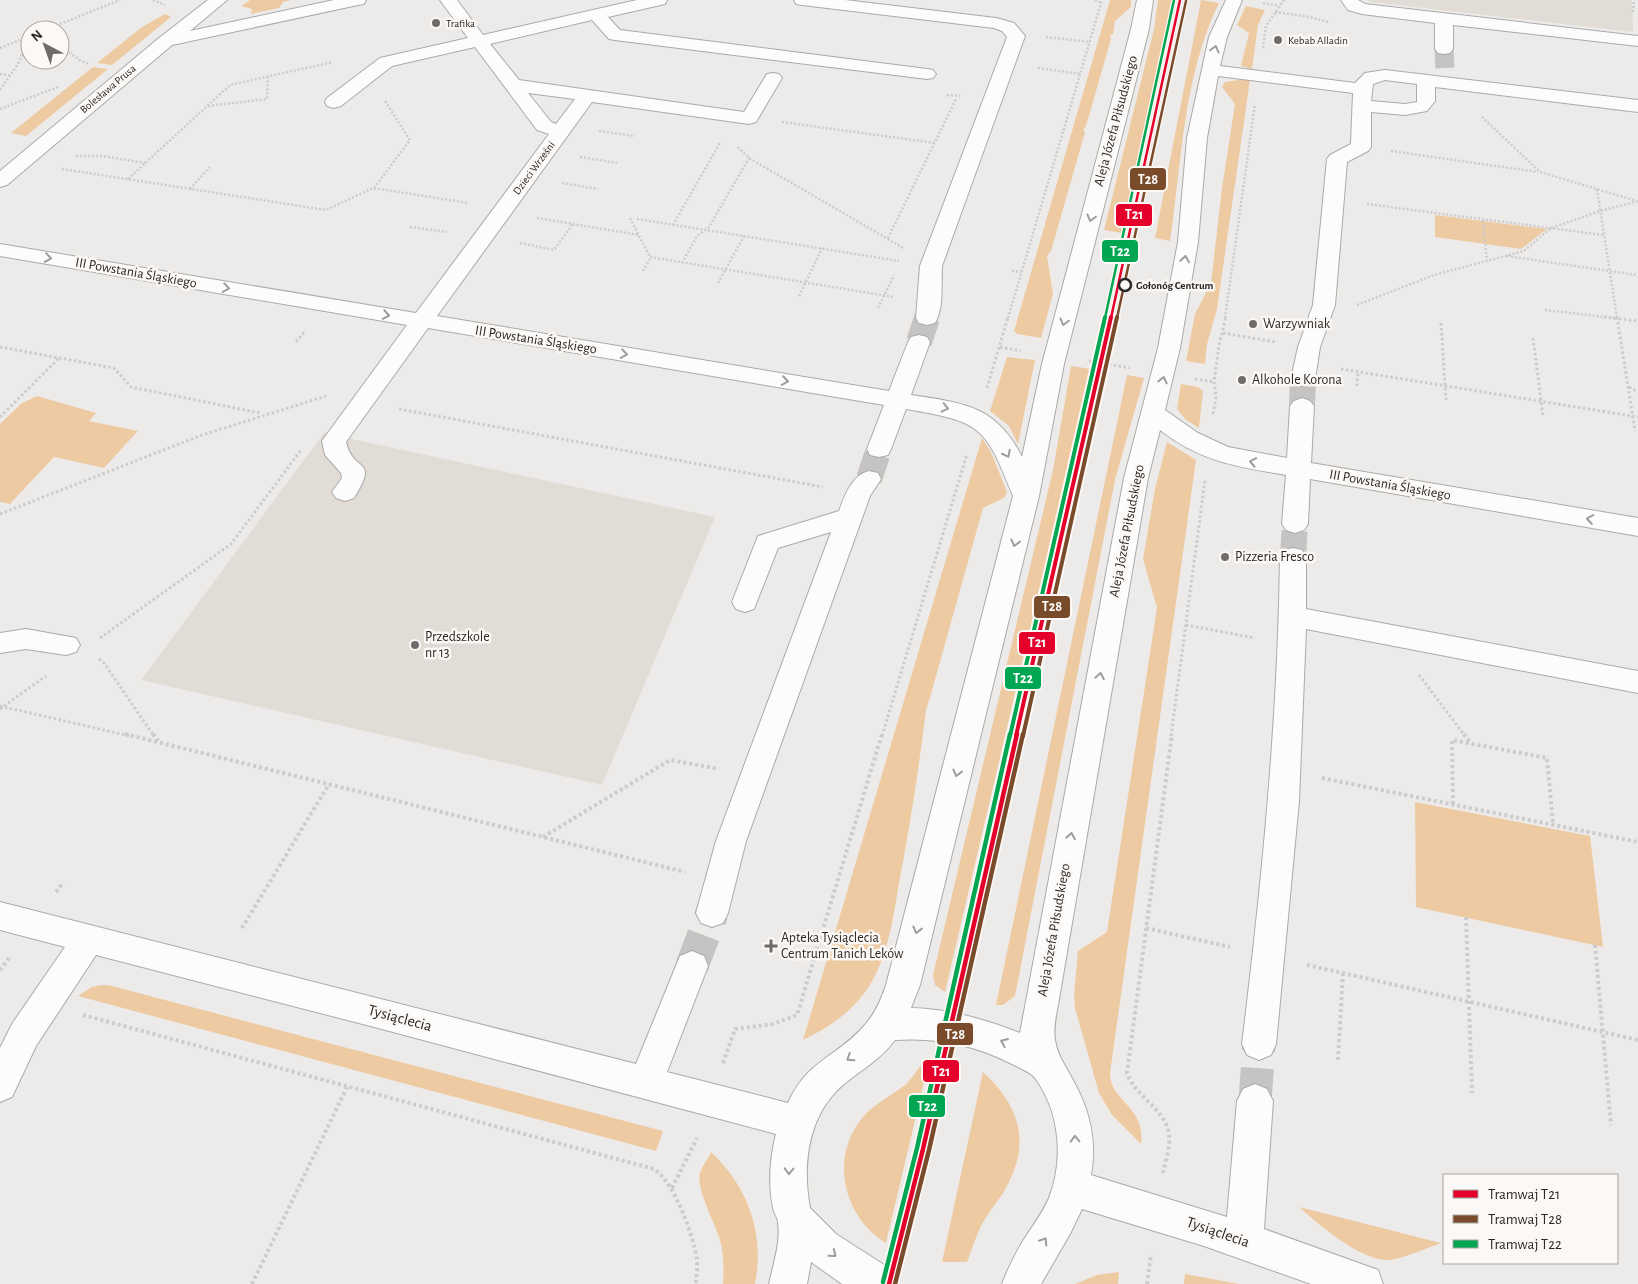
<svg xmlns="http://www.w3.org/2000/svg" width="1638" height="1284" font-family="'Alegreya Sans',sans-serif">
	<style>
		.built { fill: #e1dcd6 }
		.green { fill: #eecaa3 }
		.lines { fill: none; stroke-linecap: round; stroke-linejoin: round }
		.minor-tunnel-far2 { stroke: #c6c4c2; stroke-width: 19; stroke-dasharray: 19 9; stroke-linecap: butt }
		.minor-tunnel-far1 { stroke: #c6c4c2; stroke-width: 26; stroke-dasharray: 26 12; stroke-linecap: butt }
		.minor-tunnel { stroke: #c6c4c2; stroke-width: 33; stroke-dasharray: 33 17; stroke-linecap: butt }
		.minor-casing { stroke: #aaaaa8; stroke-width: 2 }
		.path-far2 { stroke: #cdcccc; stroke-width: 2.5; stroke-dasharray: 2 2; stroke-linecap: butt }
		.path-far1 { stroke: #cdcccc; stroke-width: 3; stroke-dasharray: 2.5 2.5; stroke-linecap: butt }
		.path { stroke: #cdcccc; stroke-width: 4; stroke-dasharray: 3 3; stroke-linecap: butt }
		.minor { fill: #fcfcfc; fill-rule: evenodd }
		.tram-1-far2-casing { stroke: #fbf8f5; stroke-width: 5 }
		.tram-1-far1-casing { stroke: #fbf8f5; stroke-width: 8 }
		.tram-1-casing { stroke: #fbf8f5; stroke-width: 8 }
		.tram-2-far2-casing { stroke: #fbf8f5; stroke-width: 5 }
		.tram-2-far1-casing { stroke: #fbf8f5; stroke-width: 8 }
		.tram-2-casing { stroke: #fbf8f5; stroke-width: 8 }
		.tram-3-far2-casing { stroke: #fbf8f5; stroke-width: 5 }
		.tram-3-far1-casing { stroke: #fbf8f5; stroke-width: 8 }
		.tram-3-casing { stroke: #fbf8f5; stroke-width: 8 }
		.tram-1-far2 { stroke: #e4002b; stroke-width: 2.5 }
		.tram-1-far1 { stroke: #e4002b; stroke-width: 4 }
		.tram-1 { stroke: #e4002b; stroke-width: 4.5 }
		.tram-2-far2 { stroke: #7a4b2a; stroke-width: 2.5 }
		.tram-2-far1 { stroke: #7a4b2a; stroke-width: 4 }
		.tram-2 { stroke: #7a4b2a; stroke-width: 4.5 }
		.tram-3-far2 { stroke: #00a651; stroke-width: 2.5 }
		.tram-3-far1 { stroke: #00a651; stroke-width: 4 }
		.tram-3 { stroke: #00a651; stroke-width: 4.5 }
		.oneway { stroke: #9e9d9d }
		.poi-dot { fill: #6f6d6c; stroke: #fbf8f5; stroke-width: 2 }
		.stop-dot { fill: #fbf8f5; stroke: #2b2928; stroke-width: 2.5 }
		.labels { text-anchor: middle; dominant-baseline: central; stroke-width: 5; stroke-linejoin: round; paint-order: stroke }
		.far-poi-label { font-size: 11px; fill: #2b2928; stroke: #fbf8f5; text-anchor: start }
		.far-street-label { font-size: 11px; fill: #2b2928; stroke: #fbf8f5 }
		.far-stop-label { font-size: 11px; font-weight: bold; fill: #2b2928; stroke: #fbf8f5; text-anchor: start }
		.street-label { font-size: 14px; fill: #2b2928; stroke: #fbf8f5 }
		.poi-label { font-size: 14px; fill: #2b2928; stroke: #fbf8f5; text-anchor: start }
		.near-street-label { font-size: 16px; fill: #2b2928; stroke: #fbf8f5 }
		.line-badge { stroke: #fbf8f5; stroke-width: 2 }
		.badge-label { font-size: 14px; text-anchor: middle; font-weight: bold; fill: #fff }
	</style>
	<rect width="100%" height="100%" fill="#edebe9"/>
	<path class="built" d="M1367,0H1632L1633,32L1371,2Z
		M324,433L715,517L602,785L141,680Z"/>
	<path class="green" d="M250,0H291L283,2L279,8L251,14L252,9L241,6Z
		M1110,0H1131V7L1115,21L1113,34L1110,35L1111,39L1086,126L1083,130L1085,132L1051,251L1047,256L1053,294L1041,338L1017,334L1014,331Z
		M1158,0H1174L1122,233L1104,230L1154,29Z
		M1201,0L1219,3C1183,76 1182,161 1170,241L1155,238Z
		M1246,6L1265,10L1258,25L1252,69L1241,66L1249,33L1237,25Z
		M165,14L171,17L112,65L97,63L142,27Z
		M93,67L108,69L26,136L11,133Z
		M1238,80H1250L1217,309L1207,344L1205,364L1186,361L1195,314L1211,283L1222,188L1235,104L1222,87L1225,82Z
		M1435,215L1547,229L1521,249L1435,237Z
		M1007,357L1035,360L1018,444L1009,426L990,411Z
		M1071,366L1091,369L945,992L935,985L933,975L1053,470Z
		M1127,375L1144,378L1115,480L1015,996L1003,1005H996Z
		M1181,384L1198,387L1203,391L1199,428L1186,420L1177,409Z
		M37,396L96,413L89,421L138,431L104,468L54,457L10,504L0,502V424L22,403Z
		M982,438L991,452L1007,492L1004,498L983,508L931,694L926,710C919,768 910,826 899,883C893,919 888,957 868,988C852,1012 828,1028 803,1040Z
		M1167,442L1196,460L1110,1073C1110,1102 1146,1106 1141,1144L1112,1115L1099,1093L1075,1008L1074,995L1078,951L1107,932L1157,608L1143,559L1155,489Z
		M1415,802L1590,836L1603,947L1416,907Z
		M101,985H108L663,1131L656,1151L78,996L92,987Z
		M930,1057L886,1243C843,1217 829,1157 863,1117C874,1104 891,1096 905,1085C914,1077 920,1063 930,1057Z
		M983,1072C1018,1104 1031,1140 1008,1184C1002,1197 992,1207 985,1219C977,1232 973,1247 967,1262H942Z
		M711,1152C748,1187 765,1233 755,1284H723C724,1268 724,1252 719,1237C714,1221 696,1189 700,1173C702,1166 708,1159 711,1152Z
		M1299,1207L1441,1243C1427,1248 1402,1259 1389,1260C1362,1262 1318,1224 1299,1207Z
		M1119,1272L1118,1284H1075L1097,1275Z
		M1185,1274L1239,1284H1184Z"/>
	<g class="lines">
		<path class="minor-tunnel-far2" d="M1444,49L1445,69"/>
		<path class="minor-tunnel-far1" d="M919,342L927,318
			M1302,406L1303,379
			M869,479L879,449
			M1293,557L1295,524"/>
		<path class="minor-tunnel" d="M692,966L712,913
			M1255,1101L1259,1044"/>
		<defs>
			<path id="minor" d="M208,0H227L190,31L334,0H366L364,4L358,5L172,45L7,185L0,187V171L159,38Z
				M440,0H457L483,35L637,0H667L665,4L608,17L620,30L927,69L933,70L936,74L933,78L927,79L615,40L609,39L592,20L490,44L519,80L744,112L767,74L773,73L779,74L782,78L756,122L749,124L592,102L437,316L889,391L908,342L911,337L919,335L927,337L930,342L911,395C963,403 996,405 1022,457L1042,364L1131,29L1137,0H1153L1149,29L1064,364L1039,496L920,985L911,1008C950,1009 984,1019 1020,1033L1124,478L1158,348L1178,242L1187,138L1209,37L1226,0H1242L1227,37L1220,66L1355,83L1365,73L1385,70L1638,100V112L1435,87V101L1427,111L1405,115L1371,112V147L1368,151L1347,162L1335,305L1320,347L1315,379L1311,384L1303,386L1295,384L1291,379L1298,347L1313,305L1327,159L1330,155L1351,144L1353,93L1218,76L1207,138L1198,242L1180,348L1165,410L1198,433L1228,447L1287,458L1290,406L1294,401L1302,398L1310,401L1314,406L1311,463L1638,518V536L1310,479L1308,524L1304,530L1295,533L1286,530L1282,524L1286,475C1238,467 1199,461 1160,430L1148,478L1058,1005C1056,1016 1053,1028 1055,1040C1057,1055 1067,1068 1074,1082C1090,1111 1097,1141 1091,1175L1227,1217L1237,1101L1243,1089L1255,1084L1267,1089L1273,1101L1264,1229L1378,1270L1383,1284H1311L1204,1246L1082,1209L1070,1234L1041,1284H1002C1007,1271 1013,1258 1020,1246C1029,1230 1042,1215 1049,1198C1064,1159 1060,1112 1035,1078C1030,1072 1019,1068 1012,1064C975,1045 937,1037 895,1040C881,1059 861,1070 843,1085C808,1115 802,1164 810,1208L836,1234L892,1270L897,1284H842L811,1262L807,1284H769C773,1265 781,1242 778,1223C778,1218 774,1213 773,1208C768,1184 770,1158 776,1134L378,1028L96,955L36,1046L12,1097L0,1102V1048L12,1024L65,947L0,930V902L636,1064L680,956L692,951L704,956L708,966L667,1072L788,1103C807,1060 837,1057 864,1026C875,1014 881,1000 886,985L1013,496C985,425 981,422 906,409L891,449L888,455L879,457L870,455L867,449L884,405L428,328L346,442C353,474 380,456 354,498L345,501L336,498L332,492L342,478L341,473L325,455L322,441L407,325L0,256V244L416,313L549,134L537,130L475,47L392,66L341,106L334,108L327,106L325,102L327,98L380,58L468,38ZM1385,80L1417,84V102L1405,104L1371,101L1373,84ZM528,93L575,99L556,124L551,122Z
				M794,0H845L996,18L1014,23L1025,36L942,266C941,283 944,309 935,323L927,325L919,323L916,318L920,266L1007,37L1002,31L994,28L802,5L796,4Z
				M1341,0H1358L1365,4L1638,36V46L1453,25V49L1450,53L1444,54L1438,53L1435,49V23L1362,14L1348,10Z
				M869,471L878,473L881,479L870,496L746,841L728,913L723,923L712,927L701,923L696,913L716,841L831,532L778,548L754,609L745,612L736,609L732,602L758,536L839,511C845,495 852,475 869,471Z
				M1293,548L1302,550L1306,557V609L1638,671V693L1306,629L1299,801L1276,1044L1271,1055L1259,1060L1247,1055L1242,1044C1262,882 1278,720 1280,557L1284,550Z
				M26,629L76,638L80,645L76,652L66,655L26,649L0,653V633Z"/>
		</defs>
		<use href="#minor" class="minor-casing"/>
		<path class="path-far2" d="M153,0L165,5
			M1095,0L1102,3
			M1263,3L1279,6
			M1275,12L1310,17L1328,22
			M1633,12L1634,0
			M45,30L120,0
			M1046,37L1090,42
			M60,45L81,61L90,64
			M0,48L30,36
			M1263,48L1266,26L1284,0
			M1038,68L1081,74
			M0,74L9,75
			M0,90L18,64L30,36
			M947,95L960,96
			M208,106L267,99L268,77
			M0,109L58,87
			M1482,117L1540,172L1637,201
			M782,122L935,143
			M599,131L635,136
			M738,147L749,158L903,248
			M1391,151L1538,172
			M76,156H102L145,163
			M580,157L617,163
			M62,169L326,210L373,188L469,203
			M128,179L230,85L333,62
			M562,183L598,189
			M374,188L410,140L385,101
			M190,189L210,167
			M1597,189L1617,318
			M1367,204L1603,235
			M537,218L639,235
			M630,218L650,257L894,297
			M637,219L899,261
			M1483,220L1487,261
			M673,225L720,143
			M410,227L447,232
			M888,238L956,99
			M520,243L554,250L573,224
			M1507,256L1637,275
			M682,263L697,236L709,227L749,158
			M643,271L651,257
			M1012,271L1021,272
			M718,283L744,236
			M799,296L822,248
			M1357,305L1434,275L1524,251L1551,228L1600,211L1638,201
			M878,308L894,275
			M1545,310L1614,318
			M1008,318L1102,0
			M1225,318L1255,104"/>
		<path class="path-far1" d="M1604,317L1638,321
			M1617,317L1635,431
			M1441,323L1446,400
			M1223,333L1276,342
			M1533,338L1543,416
			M296,342L305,331
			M0,347L114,368L131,387L260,413
			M1000,347L1021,351
			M1089,361L1130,368
			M1341,369L1638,417
			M1195,379L1214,382
			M1357,386L1358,372
			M1629,387L1638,392
			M987,388L1008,317
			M399,409L823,487
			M1213,414L1216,397L1214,382L1219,345L1226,317
			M0,417L59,358
			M0,514L202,435L326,396
			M1186,625L1255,638
			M100,638L231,544L301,450
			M99,659L104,663L154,736
			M1419,675L1465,736
			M0,706L130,736
			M0,709L46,676
			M882,736L967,454
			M1171,736L1205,480"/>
		<path class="path" d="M125,734L685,872
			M153,734L158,741
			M1464,734L1471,744
			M1322,778L1638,842
			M1453,804L1452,740L1547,758L1553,824
			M543,837L670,760L719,769
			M56,892L63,882
			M1466,917L1472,1093
			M242,928L329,784
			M1146,928L1230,947
			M1595,945L1611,1125
			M1307,965L1638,1040
			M0,970L9,958
			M83,1015L654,1169C674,1182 694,1236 697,1260C698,1268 696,1276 696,1284
			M1338,1060L1343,973
			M723,1063L735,1029L773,1024L797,1015L882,734
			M1163,1173C1165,1161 1171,1147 1169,1134C1165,1108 1135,1097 1127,1073L1172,734
			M672,1188L697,1138
			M252,1284L347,1087
			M1147,1284L1151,1254"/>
		<use href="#minor" class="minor"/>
		<defs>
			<path id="tram-1-far2" d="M1111,318L1180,0"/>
			<path id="tram-1-far1" d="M1016,736L1111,317"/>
			<path id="tram-1" d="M889,1284L923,1149L1017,734"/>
			<path id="tram-2-far2" d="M1117,318L1186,1"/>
			<path id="tram-2-far1" d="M1023,736L1117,317"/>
			<path id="tram-2" d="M895,1284L929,1150L1023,734"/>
			<path id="tram-3-far2" d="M1105,318L1174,0"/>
			<path id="tram-3-far1" d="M1010,736L1105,317"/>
			<path id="tram-3" d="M883,1282L917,1148L1010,734"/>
		</defs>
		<use href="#tram-1-far2" class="tram-1-far2-casing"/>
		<use href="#tram-1-far1" class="tram-1-far1-casing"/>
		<use href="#tram-1" class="tram-1-casing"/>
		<use href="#tram-2-far2" class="tram-2-far2-casing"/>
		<use href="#tram-2-far1" class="tram-2-far1-casing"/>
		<use href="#tram-2" class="tram-2-casing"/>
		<use href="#tram-3-far2" class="tram-3-far2-casing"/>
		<use href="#tram-3-far1" class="tram-3-far1-casing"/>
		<use href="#tram-3" class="tram-3-casing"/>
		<use href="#tram-1-far2" class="tram-1-far2"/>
		<use href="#tram-1-far1" class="tram-1-far1"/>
		<use href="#tram-1" class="tram-1"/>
		<use href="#tram-2-far2" class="tram-2-far2"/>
		<use href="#tram-2-far1" class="tram-2-far1"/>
		<use href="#tram-2" class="tram-2"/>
		<use href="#tram-3-far2" class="tram-3-far2"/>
		<use href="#tram-3-far1" class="tram-3-far1"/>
		<use href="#tram-3" class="tram-3"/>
	</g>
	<defs><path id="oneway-chevron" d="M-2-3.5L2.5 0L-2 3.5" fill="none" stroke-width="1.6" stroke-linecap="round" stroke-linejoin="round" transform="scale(1.25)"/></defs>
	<g class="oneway">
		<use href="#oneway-chevron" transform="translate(1215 49) rotate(-75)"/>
		<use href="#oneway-chevron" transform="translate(1091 218) rotate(105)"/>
		<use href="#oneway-chevron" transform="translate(48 258) rotate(9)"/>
		<use href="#oneway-chevron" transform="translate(1185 259) rotate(-81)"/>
		<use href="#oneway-chevron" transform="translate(226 288) rotate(9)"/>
		<use href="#oneway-chevron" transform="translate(386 315) rotate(10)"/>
		<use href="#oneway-chevron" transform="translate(1064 322) rotate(105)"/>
		<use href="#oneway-chevron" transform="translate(624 354) rotate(9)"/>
		<use href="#oneway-chevron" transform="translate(1163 380) rotate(-77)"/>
		<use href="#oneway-chevron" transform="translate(785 381) rotate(9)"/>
		<use href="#oneway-chevron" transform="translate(945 408) rotate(13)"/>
		<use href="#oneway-chevron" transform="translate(1007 454) rotate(63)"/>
		<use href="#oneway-chevron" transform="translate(1253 462) rotate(-169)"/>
		<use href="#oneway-chevron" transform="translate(1590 519) rotate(-170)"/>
		<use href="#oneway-chevron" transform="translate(1015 543) rotate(104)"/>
		<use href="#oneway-chevron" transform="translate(1100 676) rotate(-80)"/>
		<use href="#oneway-chevron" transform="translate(957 773) rotate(104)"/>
		<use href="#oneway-chevron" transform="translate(1071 836) rotate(-80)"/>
		<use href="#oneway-chevron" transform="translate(917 930) rotate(104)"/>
		<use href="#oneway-chevron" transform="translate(1004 1042) rotate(-157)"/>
		<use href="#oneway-chevron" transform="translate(850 1058) rotate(147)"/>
		<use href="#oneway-chevron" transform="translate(1075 1139) rotate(-92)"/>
		<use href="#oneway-chevron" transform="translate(789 1171) rotate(91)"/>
		<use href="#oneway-chevron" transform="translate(1044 1241) rotate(-57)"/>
		<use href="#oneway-chevron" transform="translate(833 1254) rotate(39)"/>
	</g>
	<g class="poi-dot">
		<circle cx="436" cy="23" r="5"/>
		<circle cx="1278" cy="40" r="5"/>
		<circle cx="1253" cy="324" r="5"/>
		<circle cx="1242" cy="380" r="5"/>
		<circle cx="1225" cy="557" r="5"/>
		<circle cx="415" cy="645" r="5"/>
		<path d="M768.5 938.5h5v5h5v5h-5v5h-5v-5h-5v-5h5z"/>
	</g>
	<circle class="stop-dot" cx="1125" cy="285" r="6"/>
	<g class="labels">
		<g class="far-poi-label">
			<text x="446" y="23">Trafika</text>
			<text x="1288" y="40">Kebab Alladin</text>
		</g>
		<g class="far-street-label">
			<text transform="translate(108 89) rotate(-40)">Bolesława Prusa</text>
			<text transform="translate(534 168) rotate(-54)">Dzieci Wrześni</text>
		</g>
		<g class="far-stop-label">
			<text x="1136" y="285">Gołonóg Centrum</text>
		</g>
		<g class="street-label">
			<text transform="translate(1116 121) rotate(-75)">Aleja Józefa Piłsudskiego</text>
			<text transform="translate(136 273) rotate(10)">III Powstania Śląskiego</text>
			<text transform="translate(536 340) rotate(9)">III Powstania Śląskiego</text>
			<text transform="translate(1390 485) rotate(10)">III Powstania Śląskiego</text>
			<text transform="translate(1127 531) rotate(-79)">Aleja Józefa Piłsudskiego</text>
			<text transform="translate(1054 930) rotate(-80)">Aleja Józefa Piłsudskiego</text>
		</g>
		<g class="poi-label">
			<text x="1263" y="324">Warzywniak</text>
			<text x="1252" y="380">Alkohole Korona</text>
			<text x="1235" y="557">Pizzeria Fresco</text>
			<text x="425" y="637">Przedszkole<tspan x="425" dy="16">nr 13</tspan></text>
			<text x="781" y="938">Apteka Tysiąclecia<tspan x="781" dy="16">Centrum Tanich Leków</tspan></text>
		</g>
		<g class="near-street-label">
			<text transform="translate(400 1018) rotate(15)">Tysiąclecia</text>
			<text transform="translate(1218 1232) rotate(19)">Tysiąclecia</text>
		</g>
	</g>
	<g class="line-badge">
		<rect x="1129" y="167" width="38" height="24" rx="5" fill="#7a4b2a"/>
		<rect x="1115" y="203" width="38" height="24" rx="5" fill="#e4002b"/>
		<rect x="1101" y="239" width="38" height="24" rx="5" fill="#00a651"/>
		<rect x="1033" y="595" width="38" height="24" rx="5" fill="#7a4b2a"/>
		<rect x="1018" y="631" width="38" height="24" rx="5" fill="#e4002b"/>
		<rect x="1004" y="666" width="38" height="24" rx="5" fill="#00a651"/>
		<rect x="936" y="1022" width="38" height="24" rx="5" fill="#7a4b2a"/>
		<rect x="922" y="1059" width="38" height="24" rx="5" fill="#e4002b"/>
		<rect x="908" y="1094" width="38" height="24" rx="5" fill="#00a651"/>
	</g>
	<g class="badge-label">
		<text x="1148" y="184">T28</text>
		<text x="1134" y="219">T21</text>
		<text x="1120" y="256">T22</text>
		<text x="1052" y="611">T28</text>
		<text x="1037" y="647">T21</text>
		<text x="1023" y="683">T22</text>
		<text x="955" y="1039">T28</text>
		<text x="941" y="1076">T21</text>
		<text x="927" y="1111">T22</text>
	</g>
	<rect x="1443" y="1174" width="175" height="90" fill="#fbf8f5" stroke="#a8a5a3"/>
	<rect x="1453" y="1190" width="25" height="8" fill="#e4002b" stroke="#a8a5a3"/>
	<text x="1488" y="1199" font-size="15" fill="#2b2928">Tramwaj T21</text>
	<rect x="1453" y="1215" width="25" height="8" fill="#7a4b2a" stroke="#a8a5a3"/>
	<text x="1488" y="1224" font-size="15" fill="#2b2928">Tramwaj T28</text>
	<rect x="1453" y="1240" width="25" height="8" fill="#00a651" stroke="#a8a5a3"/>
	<text x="1488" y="1249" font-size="15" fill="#2b2928">Tramwaj T22</text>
	<g transform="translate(45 45) rotate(319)"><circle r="24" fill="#fbf8f5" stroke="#a8a5a3"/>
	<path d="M0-4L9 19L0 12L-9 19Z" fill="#6f6d6c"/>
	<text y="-8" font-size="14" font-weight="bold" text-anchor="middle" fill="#2b2928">N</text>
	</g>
</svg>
